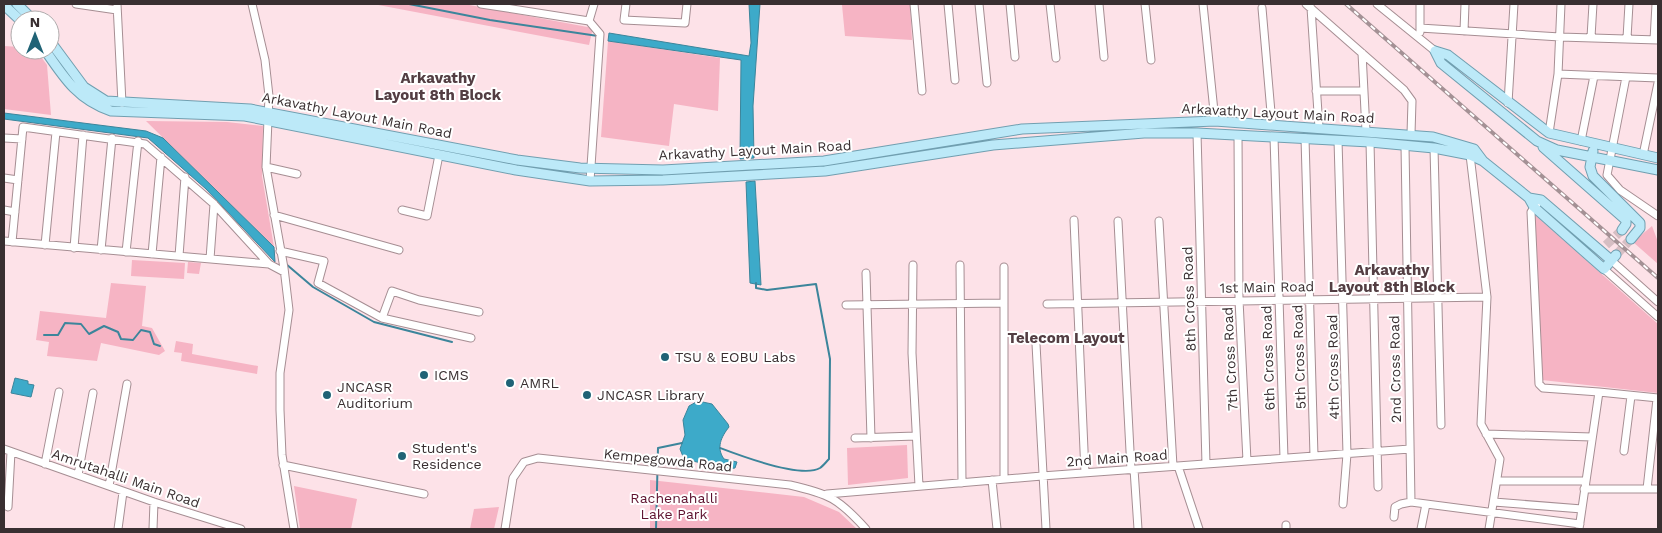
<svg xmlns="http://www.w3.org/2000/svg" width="1662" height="533" font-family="'Work Sans',sans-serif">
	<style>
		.green { fill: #f6b4c4 }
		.water { fill: #3daac9; stroke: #3c859b }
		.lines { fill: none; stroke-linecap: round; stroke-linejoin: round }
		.stream { stroke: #3c859b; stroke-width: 2 }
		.major-tunnel { stroke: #d6bec3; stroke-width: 9; stroke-dasharray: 9 4.5; stroke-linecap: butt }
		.minor-casing { stroke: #a68e93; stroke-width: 9 }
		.major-casing { stroke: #719fb0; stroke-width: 11 }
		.minor { stroke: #fff; stroke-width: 7 }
		.major { stroke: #bce9f8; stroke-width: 9 }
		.rail-casing { stroke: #a49195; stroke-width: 4 }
		.rail { stroke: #fff; stroke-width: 2; stroke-dasharray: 5.5; stroke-linecap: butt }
		.poi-dot { fill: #206376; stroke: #fff; stroke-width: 2 }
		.labels { text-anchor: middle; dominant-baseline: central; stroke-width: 4; stroke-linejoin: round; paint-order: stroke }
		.street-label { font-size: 14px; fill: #392f31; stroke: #fff }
		.poi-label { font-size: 14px; fill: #392f31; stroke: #fff; text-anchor: start }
		.park-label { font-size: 14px; fill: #5e122f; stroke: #fff }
		.neighbourhood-label { font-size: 15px; font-weight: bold; fill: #533e43; stroke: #fff }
	</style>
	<rect width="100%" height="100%" fill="#fde2e8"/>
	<path class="green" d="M373,4H464L593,28L589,45Z
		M868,4H910L912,40L845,36L842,5Z
		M608,41L720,58L718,111L674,104L669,146L601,137Z
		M4,46L20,47V50H36L47,65L51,115L4,109Z
		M146,121L227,122L263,126L262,176L274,247Z
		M1534,214L1658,324V393L1542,380Z
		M1652,226L1658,242V264L1633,242Z
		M132,260L185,263L184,279L131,276Z
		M188,262L201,263L199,274L187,273Z
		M111,283L146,286L142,326L152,328L165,351L159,355L101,343L97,361L47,356L49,342L36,340L40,311L106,318Z
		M176,341L193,344L192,354L258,366L257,374L181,361L182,353L174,352Z
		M907,445L908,478L848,485L847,448Z
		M650,480L804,497L839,512L857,529H650Z
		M294,486L357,499L351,529H300Z
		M499,507L494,529H470L474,509Z"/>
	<path class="water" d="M749,4H760L753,106L754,158L740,159L741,60L608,41L609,33L749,56L751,43Z
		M4,113L146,131L163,138L274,247L275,262L206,189L148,138L4,119Z
		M755,181L761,285L750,283L746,182Z
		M15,378L28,381V384L34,385L31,397L11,393Z
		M698,401L712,404L728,424L729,427C721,437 716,448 724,459L737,462L735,468L727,469L684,459L680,449L685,435L683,420L689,406Z"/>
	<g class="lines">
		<path class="stream" d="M409,4L490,20L598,36
			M286,264L313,287L374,322L452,342
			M44,335H58L65,323L81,324L89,334L104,326L118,332L121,339L133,340L141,330L150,332L154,344L160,346
			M720,448C741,456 801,479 820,468C823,466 826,462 829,459L830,359L816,284L767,290L756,288V283
			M656,529L658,448L682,443"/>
		<path class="major-tunnel" d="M1606,245L1622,230
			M1616,255L1631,239"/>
		<defs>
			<path id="minor" d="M76,4L117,10
				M117,4L122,103
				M252,4L265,60L269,96L266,167L284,268L289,310L280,373V410L282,455L294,529
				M481,4L589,21L600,34L590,181
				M626,4L624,20L685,23L687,4
				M914,4L922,91
				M948,4L955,80
				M979,4L987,83
				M1010,4L1015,57
				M1050,4L1056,58
				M1099,4L1104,57
				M1145,4L1151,60
				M1203,4L1215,121
				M1306,4L1404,90L1412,101L1411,134
				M1377,4L1435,51
				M1262,8L1272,124
				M1311,8L1319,128
				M589,21L594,4
				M1420,28L1560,37L1658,40
				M1464,31L1465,4
				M1420,32V4
				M1591,37L1593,4
				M1627,38L1629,4
				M1654,40L1656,4
				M1362,53L1366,131
				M1558,74L1658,78
				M1626,77L1607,175L1620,190L1658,216
				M1316,91H1363
				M1508,103L1514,4
				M1197,133L1206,464
				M1549,133L1558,74L1561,4
				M1238,135L1239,300L1247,461
				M1274,137L1284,458
				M4,138L22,139
				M1305,138L1314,456
				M1338,140L1347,454L1343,504
				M1581,141L1594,76
				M1370,142L1378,487
				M1405,146L1411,502
				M1434,148L1441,425
				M1472,152L1470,155L1487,297L1481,424L1500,459L1489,529
				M1643,155L1658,83
				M266,167L297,174
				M4,178L18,180
				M1537,204L1531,212L1539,384L1543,388L1599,392
				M4,210L15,212
				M402,210L427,216L439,155
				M274,215L399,250
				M1074,220L1085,473
				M1118,221L1131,470
				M1159,221L1173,466
				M4,241L269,264
				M12,242L23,127L145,144L214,204L269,264L284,272
				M45,245L56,132
				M74,248L83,135
				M101,250L112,138
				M280,251L324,261L318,283L382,318L471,338
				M126,252L138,141
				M152,254L161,157
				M179,256L185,177
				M210,259L214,204
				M1611,260L1658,302
				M913,265L912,353L919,486
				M960,265L962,483
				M1604,269L1658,317
				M866,273L871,438
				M1047,304L1487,297
				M846,305L1004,303
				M382,318L392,291L419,300L479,312
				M1036,344L1046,529
				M1486,434L1592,437
				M855,438L916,436
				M4,449L154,502L241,529
				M1624,451L1631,396
				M45,464L59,392
				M283,465L424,494
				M1178,466L1199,529
				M1134,469L1138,529
				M78,475L93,393
				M1004,479V267
				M992,480L997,529
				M1497,481H1586
				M109,486L127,384
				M1584,489H1658
				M1647,489L1657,399
				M827,494L1042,476L1410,449
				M1494,502L1582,509
				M8,507L11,452
				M1394,517L1395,507L1401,504L1411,502L1580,524
				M118,529L123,492
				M153,529L154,502
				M505,529L513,478L524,462L538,458L790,485C829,494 838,498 866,529
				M1286,529V525
				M1421,529L1426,504
				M1579,529L1599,392L1658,398"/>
			<path id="major" d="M17,4L33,20
				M4,5L20,20
				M45,50C64,78 78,100 111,111L245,116L516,170L590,181L663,180L825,171L993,145L1144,133H1197L1370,142L1434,148L1470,155L1483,161L1474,149L1433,137L1215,121L1022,129L824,161L663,170L580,168L517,160L250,109L106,101L84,87L50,41
				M1435,51L1441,63L1537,141L1557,150L1658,170
				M1435,51L1448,55L1549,133L1658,158
				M1543,147L1626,220V224L1622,230
				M1593,151L1590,167L1593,176L1640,223V228L1631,239
				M1483,161L1529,198L1534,207L1604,269L1616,255
				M1529,198L1541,200L1611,260"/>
		</defs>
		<use href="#minor" class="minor-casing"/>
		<use href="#major" class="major-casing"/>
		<use href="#minor" class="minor"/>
		<use href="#major" class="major"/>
		<defs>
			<path id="rail" d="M1346,4L1658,278"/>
		</defs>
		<use href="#rail" class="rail-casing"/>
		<use href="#rail" class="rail"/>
	</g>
	<g class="poi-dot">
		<circle cx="665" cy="357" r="5"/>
		<circle cx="424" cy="375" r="5"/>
		<circle cx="510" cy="383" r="5"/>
		<circle cx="327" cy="395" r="5"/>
		<circle cx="587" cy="395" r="5"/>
		<circle cx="402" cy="456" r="5"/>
	</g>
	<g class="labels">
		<g class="street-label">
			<text transform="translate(1278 113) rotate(3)">Arkavathy Layout Main Road</text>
			<text transform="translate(357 115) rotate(11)">Arkavathy Layout Main Road</text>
			<text transform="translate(755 150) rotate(-3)">Arkavathy Layout Main Road</text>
			<text transform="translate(1267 287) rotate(-1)">1st Main Road</text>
			<text transform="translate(1189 299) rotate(-92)">8th Cross Road</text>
			<text transform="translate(1299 357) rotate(-92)">5th Cross Road</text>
			<text transform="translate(1268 358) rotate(-92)">6th Cross Road</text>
			<text transform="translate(1230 359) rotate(-93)">7th Cross Road</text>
			<text transform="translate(1333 367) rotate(-91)">4th Cross Road</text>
			<text transform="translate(1395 369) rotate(-91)">2nd Cross Road</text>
			<text transform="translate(1117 458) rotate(-4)">2nd Main Road</text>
			<text transform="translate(668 460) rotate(6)">Kempegowda Road</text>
			<text transform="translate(126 478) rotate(19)">Amrutahalli Main Road</text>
		</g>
		<g class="poi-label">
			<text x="675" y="357">TSU &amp; EOBU Labs</text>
			<text x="434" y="375">ICMS</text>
			<text x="520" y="383">AMRL</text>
			<text x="337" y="387">JNCASR<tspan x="337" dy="16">Auditorium</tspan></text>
			<text x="597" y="395">JNCASR Library</text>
			<text x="412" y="448">Student's<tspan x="412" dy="16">Residence</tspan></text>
		</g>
		<g class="park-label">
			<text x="674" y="498">Rachenahalli<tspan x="674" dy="16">Lake Park</tspan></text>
		</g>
		<g class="neighbourhood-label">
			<text x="438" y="78">Arkavathy<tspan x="438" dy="17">Layout 8th Block</tspan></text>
			<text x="1392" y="270">Arkavathy<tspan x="1392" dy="17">Layout 8th Block</tspan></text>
			<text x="1066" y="338">Telecom Layout</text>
		</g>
	</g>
	<rect width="1662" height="533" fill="none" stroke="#392f31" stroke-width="10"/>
	<g transform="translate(35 35)"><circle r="24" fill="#ffffff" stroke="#b0acad"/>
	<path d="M0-4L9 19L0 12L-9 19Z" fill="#206376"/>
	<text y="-8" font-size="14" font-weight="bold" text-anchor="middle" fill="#392f31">N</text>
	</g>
</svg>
